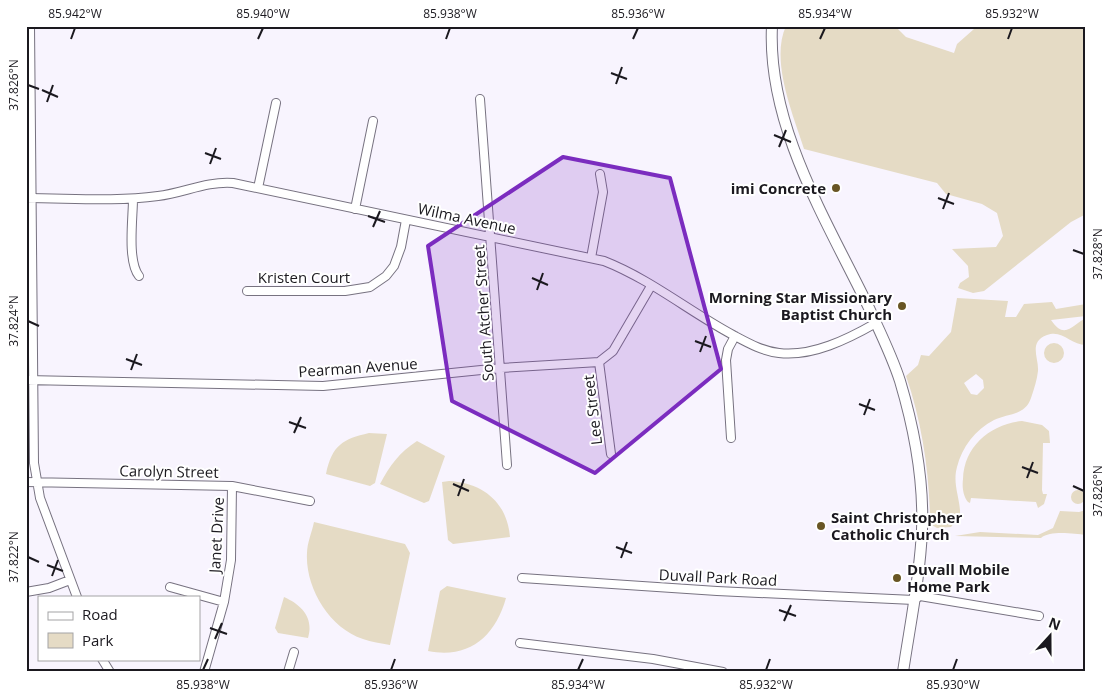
<svg xmlns="http://www.w3.org/2000/svg" width="1112" height="698" font-family="'Open Sans',sans-serif">
	<style>
		.green { fill: #e5dbc5; fill-rule: evenodd }
		.lines { fill: none; stroke-linecap: round; stroke-linejoin: round }
		.street-casing { stroke: #777280; stroke-width: 10 }
		.secondary-casing { stroke: #777280; stroke-width: 12 }
		.street { stroke: #fff; stroke-width: 8 }
		.secondary { stroke: #fff; stroke-width: 10 }
		.marked { fill: #7b2cbf; fill-opacity: 0.2; stroke: #7b2cbf; stroke-width: 4; stroke-linejoin: round }
		.ticks { fill: none; stroke: #1b191f; stroke-width: 2 }
		.poi-dot { fill: #695624; stroke: #fff; stroke-width: 2 }
		.labels { text-anchor: middle; dominant-baseline: central; stroke-width: 4; stroke-linejoin: round; paint-order: stroke }
		.poi-label { font-size: 15px; font-weight: bold; fill: #1b191f; stroke: #fff; text-anchor: end }
		.street-label { font-size: 15px; fill: #1b191f; stroke: #fff }
		.neatline { fill: none; stroke: #1b191f; stroke-width: 2 }
		.ticks-label { font-size: 12px; text-anchor: middle; fill: #1b191f }
	</style>
	<rect width="100%" height="100%" fill="#f8f4fe"/>
	<path class="green" d="M786,26H895L906,37L954,53L957,44L974,29L1015,26H1086V214L1071,222L984,291L973,293L958,288L960,283L969,277L968,266L952,249L996,247L1003,236L997,213L982,204L946,194L937,183L804,149C793,114 770,61 786,26Z
		M957,298L1008,301L1005,317H1016L1024,304L1052,302L1056,309L1086,304V316L1051,320C1065,341 1073,324 1086,318V345C1071,345 1062,329 1047,335C1028,342 1039,358 1038,371C1037,380 1034,389 1031,398C1025,416 1008,413 994,420C975,430 962,447 957,467C952,485 961,499 960,516L951,527L937,528L930,524C930,475 922,422 906,376L918,365L921,355L929,356L951,332ZM976,374L983,380L984,388L977,395L971,394L964,383Z
		M1044 353a10 10 0 1 1 20 0a10 10 0 1 1-20 0Z
		M1022,421L1042,425L1049,431L1050,443H1043L1042,490L1043,494H1047L1044,504L1038,508L1036,502L971,498L970,503L968,502C963,496 962,487 963,479C964,446 991,424 1022,421Z
		M369,433L387,434L375,483L370,486L326,474C332,445 343,439 369,433Z
		M417,441L445,456L429,501L424,503L380,484C390,465 399,453 417,441Z
		M449,481C483,483 507,502 510,537L453,544L448,540L442,482Z
		M1071 497a7 7 0 1 1 14 0a7 7 0 1 1-14 0Z
		M1086,510V535C1074,534 1051,530 1041,538L955,536L980,532L1038,535L1053,528L1060,511L1079,512Z
		M314,522L405,544L410,553L390,645C381,643 371,642 363,639C329,628 305,587 307,553C307,543 312,532 314,522Z
		M447,586L506,598C495,637 469,659 428,651L440,591Z
		M284,597C302,605 314,618 308,638L278,633L275,628Z"/>
	<g class="lines">
		<defs>
			<path id="street" d="M30,26L34,463L40,498L77,597
				M480,99L507,465
				M258,188L276,103
				M26,198C70,198 114,202 158,196C184,193 206,181 233,183L604,261C650,279 690,312 733,335C748,343 762,351 779,353C812,357 848,339 876,323
				M133,199C133,218 127,261 139,276
				M355,209L373,121
				M591,258L603,192L600,174
				M247,291H345L370,287L386,276L394,266L401,247L406,220
				M599,362L611,454
				M26,380L323,386L501,368L599,362L613,351L651,286
				M731,438L726,360L728,349L735,336
				M26,482L232,486L310,501
				M522,578L717,591L914,600L920,596L1039,616
				M170,587L224,602
				M26,592L49,588L70,580
				M520,643L653,659L723,672
				M102,659L110,672
				M204,672L224,602L231,560L232,486
				M288,672L294,652"/>
			<path id="secondary" d="M772,26C767,126 827,221 869,308C880,332 892,356 900,381C914,428 924,480 922,530C920,577 910,625 903,672"/>
		</defs>
		<use href="#street" class="street-casing"/>
		<use href="#secondary" class="secondary-casing"/>
		<use href="#street" class="street"/>
		<use href="#secondary" class="secondary"/>
	</g>
	<path class="marked" d="M563,157L670,178L721,369L595,473L452,401L428,246Z"/>
	<path class="ticks" d="M71,39L75,28M258,39L263,28M446,39L450,28M633,39L638,28M820,39L825,28M1008,39L1012,28M611,73L627,79M616,84L622,67M28,85L39,89M42,90L58,97M47,102L53,85M774,135L791,142M779,147L786,130M205,153L221,159M210,164L216,148M938,198L954,204M943,209L949,193M368,216L385,222M373,227L380,211M1073,250L1084,254M532,278L548,285M537,290L543,273M28,321L39,326M695,341L711,347M700,352L706,336M126,359L142,365M131,370L137,354M859,404L875,410M864,415L870,399M289,422L306,428M294,433L301,417M1022,467L1038,473M1027,478L1033,462M453,484L469,491M1073,486L1084,491M458,496L464,479M616,547L632,553M28,557L39,562M621,558L627,542M47,565L63,571M52,576L58,560M779,610L796,616M784,621L791,605M210,628L227,634M215,639L222,623M203,670L208,659M391,670L395,659M578,670L583,659M766,670L770,659M953,670L957,659"/>
	<g class="poi-dot">
		<circle cx="836" cy="188" r="5"/>
		<circle cx="902" cy="306" r="5"/>
		<circle cx="821" cy="526" r="5"/>
		<circle cx="897" cy="578" r="5"/>
	</g>
	<g class="labels">
		<g class="poi-label">
			<text x="826" y="188">imi Concrete</text>
			<text x="892" y="297">Morning Star Missionary<tspan x="892" dy="17">Baptist Church</tspan></text>
			<text x="831" y="517" text-anchor="start">Saint Christopher<tspan x="831" dy="17">Catholic Church</tspan></text>
			<text x="907" y="569" text-anchor="start">Duvall Mobile<tspan x="907" dy="17">Home Park</tspan></text>
		</g>
		<g class="street-label">
			<text transform="translate(467 218) rotate(12)">Wilma Avenue</text>
			<text x="304" y="277">Kristen Court</text>
			<text transform="translate(483 313) rotate(-94)">South Atcher Street</text>
			<text transform="translate(358 367) rotate(-4)">Pearman Avenue</text>
			<text transform="translate(592 410) rotate(-97)">Lee Street</text>
			<text transform="translate(169 471) rotate(1)">Carolyn Street</text>
			<text transform="translate(216 535) rotate(-87)">Janet Drive</text>
			<text transform="translate(718 577) rotate(3)">Duvall Park Road</text>
		</g>
	</g>
	<rect width="1112" height="698" fill="none" stroke="#ffffff" stroke-width="55"/>
	<rect x="38" y="596" width="162" height="65" fill="#ffffff" stroke="#a4a3a5"/>
	<rect x="48" y="612" width="25" height="8" fill="#ffffff" stroke="#a4a3a5"/>
	<text x="82" y="620" font-size="15" fill="#1b191f">Road</text>
	<rect x="48" y="633" width="25" height="15" fill="#e5dbc5" stroke="#a4a3a5"/>
	<text x="82" y="646" font-size="15" fill="#1b191f">Park</text>
	<g transform="translate(1050 636) rotate(21)" stroke="#ffffff" stroke-width="4" paint-order="stroke">
	<path d="M0-4L9 19L0 12L-9 19Z" fill="#1b191f"/>
	<text y="-8" font-size="14" font-weight="bold" text-anchor="middle" fill="#1b191f">N</text>
	</g>
	<rect x="28" y="28" width="1056" height="642" class="neatline"/>
	<g class="ticks-label">
		<text x="75" y="18">85.942°W</text>
		<text x="263" y="18">85.940°W</text>
		<text x="450" y="18">85.938°W</text>
		<text x="638" y="18">85.936°W</text>
		<text x="825" y="18">85.934°W</text>
		<text x="1012" y="18">85.932°W</text>
		<text transform="translate(14 85) rotate(-90)" y="4">37.826°N</text>
		<text transform="translate(1098 254) rotate(-90)" y="4">37.828°N</text>
		<text transform="translate(14 321) rotate(-90)" y="4">37.824°N</text>
		<text transform="translate(1098 491) rotate(-90)" y="4">37.826°N</text>
		<text transform="translate(14 557) rotate(-90)" y="4">37.822°N</text>
		<text x="203" y="689">85.938°W</text>
		<text x="391" y="689">85.936°W</text>
		<text x="578" y="689">85.934°W</text>
		<text x="766" y="689">85.932°W</text>
		<text x="953" y="689">85.930°W</text>
	</g>
</svg>
